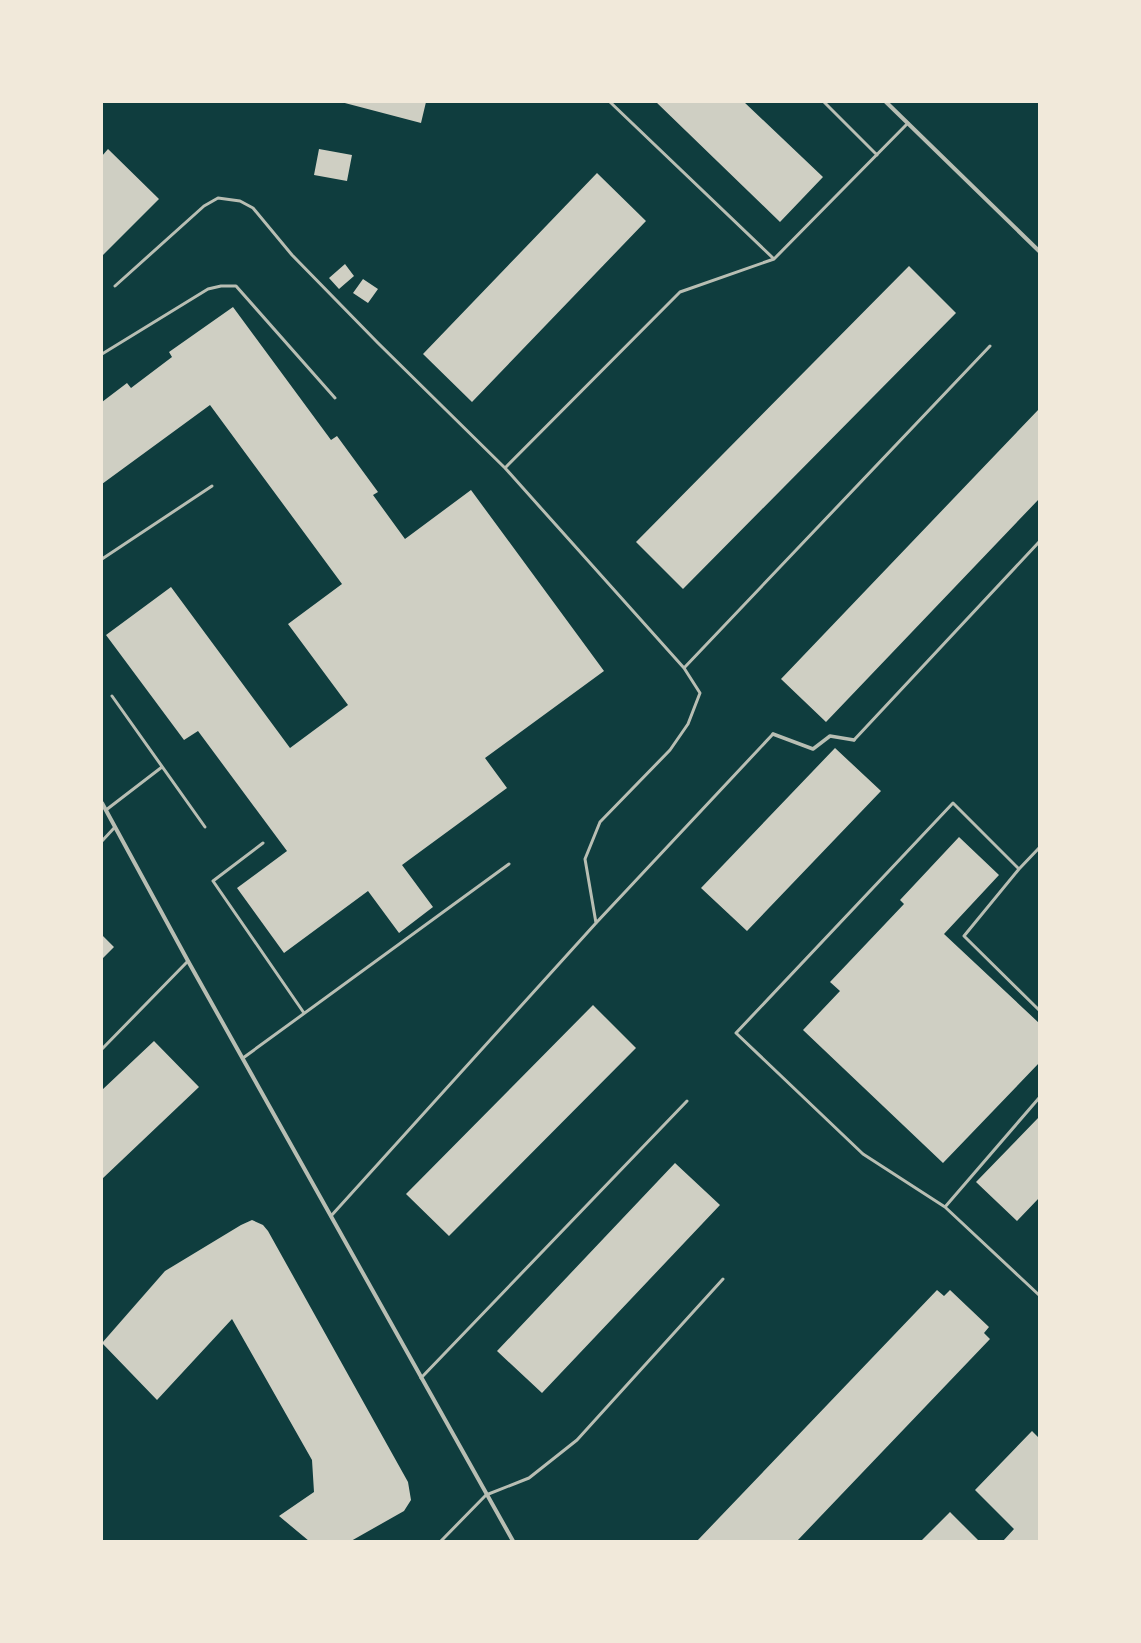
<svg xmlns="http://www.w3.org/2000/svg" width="1141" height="1643" font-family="Raleway,sans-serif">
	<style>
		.building { fill: #cfcfc3 }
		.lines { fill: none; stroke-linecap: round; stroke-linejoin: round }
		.service { stroke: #b8beb3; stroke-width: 3 }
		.pedestrian { stroke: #b8beb3; stroke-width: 3.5 }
		.minor { stroke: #b8beb3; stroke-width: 4 }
	</style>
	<rect width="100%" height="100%" fill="#0f3d3e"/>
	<path class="building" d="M341,102H426L421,123Z
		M656,102H744L823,177L780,222Z
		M108,149L159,199L102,256V156Z
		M319,149L352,155L347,181L314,175Z
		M597,173L646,221L472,402L423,354Z
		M345,264L354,276L339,289L329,278Z
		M909,266L956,313L683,589L636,542Z
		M363,279L378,289L368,303L353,293Z
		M233,307L331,440L337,436L378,492L373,495L405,539L471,490L604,671L485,758L507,788L402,865L433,907L399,933L368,891L284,953L237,888L287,851L198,731L184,740L106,635L171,587L290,748L348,705L288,624L342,584L210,405L102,484V402L127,383L131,388L172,357L169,352Z
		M1039,409V499L826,722L781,679Z
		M835,748L881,791L747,931L701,888Z
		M959,837L999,875L944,934L1039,1023V1063L943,1163L803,1030L840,991L830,982L904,904L900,900Z
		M102,935L114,947L102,959Z
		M593,1005L636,1048L449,1236L406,1194Z
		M154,1041L199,1087L102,1179V1090Z
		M1039,1117V1198L1017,1221L976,1182Z
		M675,1163L720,1205L542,1393L497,1351Z
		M252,1220L263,1225L268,1231L408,1482L411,1500L404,1511L351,1541H309L279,1516L314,1492L312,1460L232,1319L157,1400L102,1343L165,1271L241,1225Z
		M937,1290L944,1296L950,1290L989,1327L984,1333L990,1339L797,1541H697Z
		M1032,1431L1039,1438V1541H1003L1014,1529L975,1490Z
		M950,1512L979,1541H921Z"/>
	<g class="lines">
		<path class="service" d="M610,102L774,259
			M824,102L877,155
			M115,286L204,206L218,198L240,201L253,208L292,255L378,343L505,468L684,668L990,346
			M102,354L208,289L221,286H236L335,398
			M505,468L680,292L774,259L908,123
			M102,559L212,486
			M112,696L205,827
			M854,740L1039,542
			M106,810L162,767
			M102,841L115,827
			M263,843L213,881L304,1013
			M1039,848L1019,869L964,936L1039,1010
			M596,923L585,859L600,822L670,750L688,724L700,693L684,668
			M102,1049L188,961
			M243,1058L509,864
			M1039,1098L945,1207L1039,1295
			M945,1207L863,1154L736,1033L953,803L1019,869
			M331,1216L596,923L773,734
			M421,1378L687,1101
			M441,1541L486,1495L529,1478L577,1440L723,1279"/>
		<path class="pedestrian" d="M773,734L813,749L830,736L854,740"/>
		<path class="minor" d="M886,102L1039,251
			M102,803L188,961L513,1541"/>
	</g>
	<rect width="1141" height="1643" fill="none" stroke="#f1e9da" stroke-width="206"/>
</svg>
